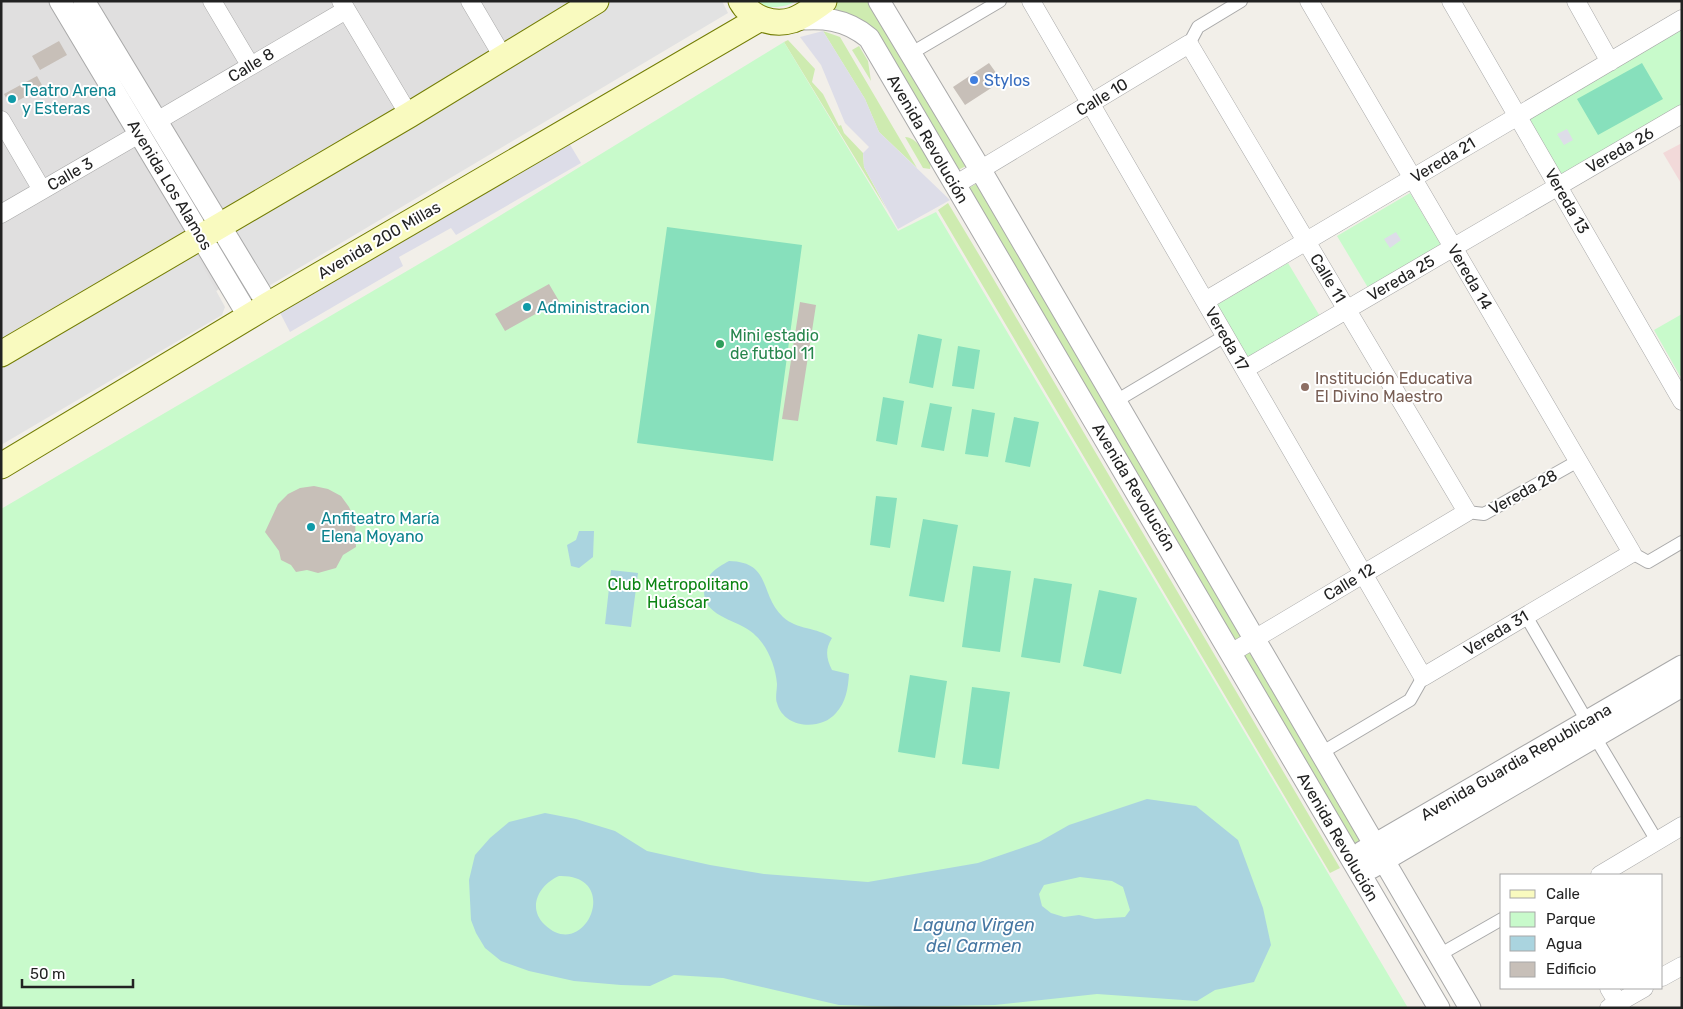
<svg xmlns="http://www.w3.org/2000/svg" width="1683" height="1009" font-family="Rubik,sans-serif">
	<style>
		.residential { fill: #e0dfdf }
		.commercial { fill: #f2d9d9 }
		.grass { fill: #ceebb0 }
		.park { fill: #c8facb }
		.pitch { fill: #87e0bc }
		.parking { fill: #e2e2e2 }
		.plaza { fill: #dddde8 }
		.water { fill: #aad4df; fill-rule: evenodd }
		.building { fill: #c7bfb8 }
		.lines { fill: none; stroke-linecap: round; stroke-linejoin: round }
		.pedestrian-casing { stroke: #a9a9a9; stroke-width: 14 }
		.minor-casing { stroke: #a9a9a9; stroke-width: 19 }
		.tertiary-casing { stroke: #a9a9a9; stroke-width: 23 }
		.secondary-casing { stroke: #737d04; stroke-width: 27 }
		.pedestrian { stroke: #fff; stroke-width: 12 }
		.minor { stroke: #fff; stroke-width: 18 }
		.tertiary { stroke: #fff; stroke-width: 21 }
		.secondary { stroke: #f9fabf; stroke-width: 25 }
		.shop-dot { fill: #3f7fe0; stroke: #fff; stroke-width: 2 }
		.culture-dot { fill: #0f9aa8; stroke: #fff; stroke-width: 2 }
		.leisure-dot { fill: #2e9e5b; stroke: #fff; stroke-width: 2 }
		.education-dot { fill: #8d6e63; stroke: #fff; stroke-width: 2 }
		.labels { text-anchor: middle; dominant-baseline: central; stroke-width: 4; stroke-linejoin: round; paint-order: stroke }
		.street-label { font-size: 16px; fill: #222; stroke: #fff }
		.shop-label { font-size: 16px; fill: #366cbe; stroke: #fff; text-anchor: start }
		.culture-label { font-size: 16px; fill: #0d838f; stroke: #fff; text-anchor: start }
		.leisure-label { font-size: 16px; fill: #27864d; stroke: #fff; text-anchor: start }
		.education-label { font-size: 16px; fill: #785e54; stroke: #fff; text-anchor: start }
		.park-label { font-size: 16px; fill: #0b8413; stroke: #fff }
		.water-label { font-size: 18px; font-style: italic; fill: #4677a3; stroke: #fff }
	</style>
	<rect width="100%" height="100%" fill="#f2efe9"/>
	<path class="residential" d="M1,1H719L1,415Z"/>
	<path class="commercial" d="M1682,143V185L1663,153Z"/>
	<path class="grass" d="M831,1H870L966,166L954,172L852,18L830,8Z
		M823,31L840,37L917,168L879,132L865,99Z
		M788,40L815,69L812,82L823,94L839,126L841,125L844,133L863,153L864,167L887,210L784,42Z
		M859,46L868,61L871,81L852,50Z
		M905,137C917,137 925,154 931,163L930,169L923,168Z
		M976,184L1242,637L1231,642L965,190Z
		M948,203L987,268L1340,868L1330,873L938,210Z
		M1248,650L1361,840L1351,846L1238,656Z"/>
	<path class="park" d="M754,1H797C785,8 765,10 754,1Z
		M1682,28V107L1560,179L1524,121Z
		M784,42L898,231L936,212L1408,1008H1V509L470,234Z
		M1410,193L1443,248L1370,291L1337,236Z
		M1288,263L1321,318L1248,361L1215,306Z
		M1682,314V375L1680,376L1654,330Z"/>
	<path class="pitch" d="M1642,63L1663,99L1598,135L1577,99Z
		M667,227L802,245L773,461L637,443Z
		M918,334L942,339L933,388L909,383Z
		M958,346L980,350L974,389L952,386Z
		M883,397L904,401L897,445L876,441Z
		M930,403L952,407L944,451L921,447Z
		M972,409L995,413L988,457L965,454Z
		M1014,417L1039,422L1030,467L1005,462Z
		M876,496L897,498L890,548L870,545Z
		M923,519L958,525L944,602L909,596Z
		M973,566L1011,571L1000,652L962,647Z
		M1034,578L1072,584L1060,663L1021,657Z
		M1099,590L1137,598L1121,674L1083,666Z
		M910,675L947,681L935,758L898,752Z
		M972,687L1010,692L999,769L962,764Z"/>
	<path class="parking" d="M611,1H722L728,13L267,287L232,227Z
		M196,254L225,307L222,315L1,445V362Z"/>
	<path class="plaza" d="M823,31L865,99L879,132L950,200L898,229L864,167L863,153L869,147L845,123L821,65L800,37Z
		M1567,129L1573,140L1564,145L1557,134Z
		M566,138L581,163L456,235L451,228L399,257L403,266L290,332L277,307Z
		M1396,232L1401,240L1390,248L1384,239Z"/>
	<path class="water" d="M579,531H594L593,557L579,568L571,566L567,545L576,540Z
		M729,561C772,562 759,594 783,617C797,630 817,627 832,638C825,649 826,658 832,670L849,674C848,689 846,702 836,713C821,731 784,729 777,703C775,698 777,690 777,684C776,668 768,647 756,636C743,621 711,619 705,599C700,579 714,569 729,561Z
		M611,570L638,573L631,627L605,624Z
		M1147,799L1196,806L1238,840L1263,908L1271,945L1254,982L1215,990L1197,1001L1097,994L995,1005L901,1007L839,1005L723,978L674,975L650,986L621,985L574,981L529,971L501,961L485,948L476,933L471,920L469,880L475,855L490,838L509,822L545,813L576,819L615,831L647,851L710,865L764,874L868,882L978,863L1039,842L1069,825ZM559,876C623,874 585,963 545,925C526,907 540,884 559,876ZM1080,877L1112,881L1123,887L1130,910L1125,917L1095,919L1079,915L1064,917L1051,913L1042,906L1039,894L1044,885Z"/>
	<path class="building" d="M59,41L67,55L40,70L32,56Z
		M989,63L1002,81L965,105L953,87Z
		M37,76L43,87L10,105L4,94Z
		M549,284L559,301L505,331L495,314Z
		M800,302L816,305L798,421L782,419Z
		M314,486L328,489L341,496L349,507L355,520L356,547L343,555L336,568L318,573L307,570L296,572L291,565L281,560L279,551L265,532L278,504L288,494L300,488Z"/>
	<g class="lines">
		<defs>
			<path id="pedestrian" d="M1189,44L1198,27L1241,1
				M910,54L1000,1
				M1116,401L1225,336
				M1467,512L1484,514L1578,461
				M1632,553L1648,562L1682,542
				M1526,616L1587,721
				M1595,737L1657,841
				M1321,753L1410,700L1423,677
				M1439,955L1502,919"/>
			<path id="minor" d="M212,1L250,65
				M341,1L409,115
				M470,1L503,57
				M1031,1L1423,677L1632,553L1309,1
				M1451,1L1682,401
				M1576,1L1610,62
				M1,120L42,190
				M157,121L346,10
				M955,185L1189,44L1467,512L1231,653
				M1,214L139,134
				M1205,301L1682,19
				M1245,369L1682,114
				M1600,875L1682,826
				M1662,977L1682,966
				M1609,988L1621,1008
				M1609,1008L1644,988"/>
			<path id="tertiary" d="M60,1L249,317
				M84,1L268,305
				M879,1L980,169L1470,1008
				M792,20C822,17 845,18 869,38L1439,1008
				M1362,852L1682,666
				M1371,868L1682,686"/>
			<path id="secondary" d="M741,1C751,19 774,26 793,20C804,16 814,8 824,1
				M1,354L409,115L596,1
				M1,466L268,305L759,19"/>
		</defs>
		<use href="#pedestrian" class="pedestrian-casing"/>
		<use href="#minor" class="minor-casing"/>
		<use href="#tertiary" class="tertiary-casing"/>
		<use href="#secondary" class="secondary-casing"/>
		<use href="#pedestrian" class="pedestrian"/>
		<use href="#minor" class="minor"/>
		<use href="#tertiary" class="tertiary"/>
		<use href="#secondary" class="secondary"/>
	</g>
	<circle class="shop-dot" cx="974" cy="80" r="5"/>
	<g class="culture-dot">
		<circle cx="12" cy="99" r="5"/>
		<circle cx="527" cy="307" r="5"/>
		<circle cx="311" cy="527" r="5"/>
	</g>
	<circle class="leisure-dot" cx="720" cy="344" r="5"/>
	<circle class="education-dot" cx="1305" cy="387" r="5"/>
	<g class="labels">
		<g class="street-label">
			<text transform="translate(251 65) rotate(-31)">Calle 8</text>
			<text transform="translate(1102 97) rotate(-31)">Calle 10</text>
			<text transform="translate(928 139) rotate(60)">Avenida Revolución</text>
			<text transform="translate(1620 150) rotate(-30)">Vereda 26</text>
			<text transform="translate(1443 160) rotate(-31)">Vereda 21</text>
			<text transform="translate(70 174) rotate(-30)">Calle 3</text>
			<text transform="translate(170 185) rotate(59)">Avenida Los Alamos</text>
			<text transform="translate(1567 201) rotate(60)">Vereda 13</text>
			<text transform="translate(379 240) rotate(-30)">Avenida 200 Millas</text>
			<text transform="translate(1470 277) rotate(60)">Vereda 14</text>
			<text transform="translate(1328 278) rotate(59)">Calle 11</text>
			<text transform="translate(1401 278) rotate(-30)">Vereda 25</text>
			<text transform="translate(1227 339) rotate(60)">Vereda 17</text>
			<text transform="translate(1134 487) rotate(59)">Avenida Revolución</text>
			<text transform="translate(1523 492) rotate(-29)">Vereda 28</text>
			<text transform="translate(1349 582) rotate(-31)">Calle 12</text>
			<text transform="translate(1496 633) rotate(-31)">Vereda 31</text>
			<text transform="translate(1516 762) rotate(-30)">Avenida Guardia Republicana</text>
			<text transform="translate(1338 837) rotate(60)">Avenida Revolución</text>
		</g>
		<g class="shop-label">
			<text x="984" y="80">Stylos</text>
		</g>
		<g class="culture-label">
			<text x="22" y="90">Teatro Arena<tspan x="22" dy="18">y Esteras</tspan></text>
			<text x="537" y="307">Administracion</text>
			<text x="321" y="518">Anfiteatro María<tspan x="321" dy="18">Elena Moyano</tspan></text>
		</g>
		<g class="leisure-label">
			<text x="730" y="335">Mini estadio<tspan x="730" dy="18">de futbol 11</tspan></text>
		</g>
		<g class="education-label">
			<text x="1315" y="378">Institución Educativa<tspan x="1315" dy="18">El Divino Maestro</tspan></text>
		</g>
		<g class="park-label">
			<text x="678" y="584">Club Metropolitano<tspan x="678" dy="18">Huáscar</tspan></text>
		</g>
		<g class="water-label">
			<text x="974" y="925">Laguna Virgen<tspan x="974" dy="21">del Carmen</tspan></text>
		</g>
	</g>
	<rect width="1683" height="1009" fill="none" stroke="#222222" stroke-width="5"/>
	<rect x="1500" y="874" width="162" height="115" fill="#ffffff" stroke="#a7a7a7"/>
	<rect x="1510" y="890" width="25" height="8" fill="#f9fabf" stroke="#a7a7a7"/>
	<text x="1546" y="899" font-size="15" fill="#222222">Calle</text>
	<rect x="1510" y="912" width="25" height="15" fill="#c8facb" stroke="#a7a7a7"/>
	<text x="1546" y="924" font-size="15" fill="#222222">Parque</text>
	<rect x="1510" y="936" width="25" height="15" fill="#aad4df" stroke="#a7a7a7"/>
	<text x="1546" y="949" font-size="15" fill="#222222">Agua</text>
	<rect x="1510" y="962" width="25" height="15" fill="#c7bfb8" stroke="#a7a7a7"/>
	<text x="1546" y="974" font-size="15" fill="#222222">Edificio</text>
	<path d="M22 979v8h111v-8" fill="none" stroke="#222222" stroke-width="2.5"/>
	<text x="30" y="979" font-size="15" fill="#222222" stroke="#ffffff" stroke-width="4" paint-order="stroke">50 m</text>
</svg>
